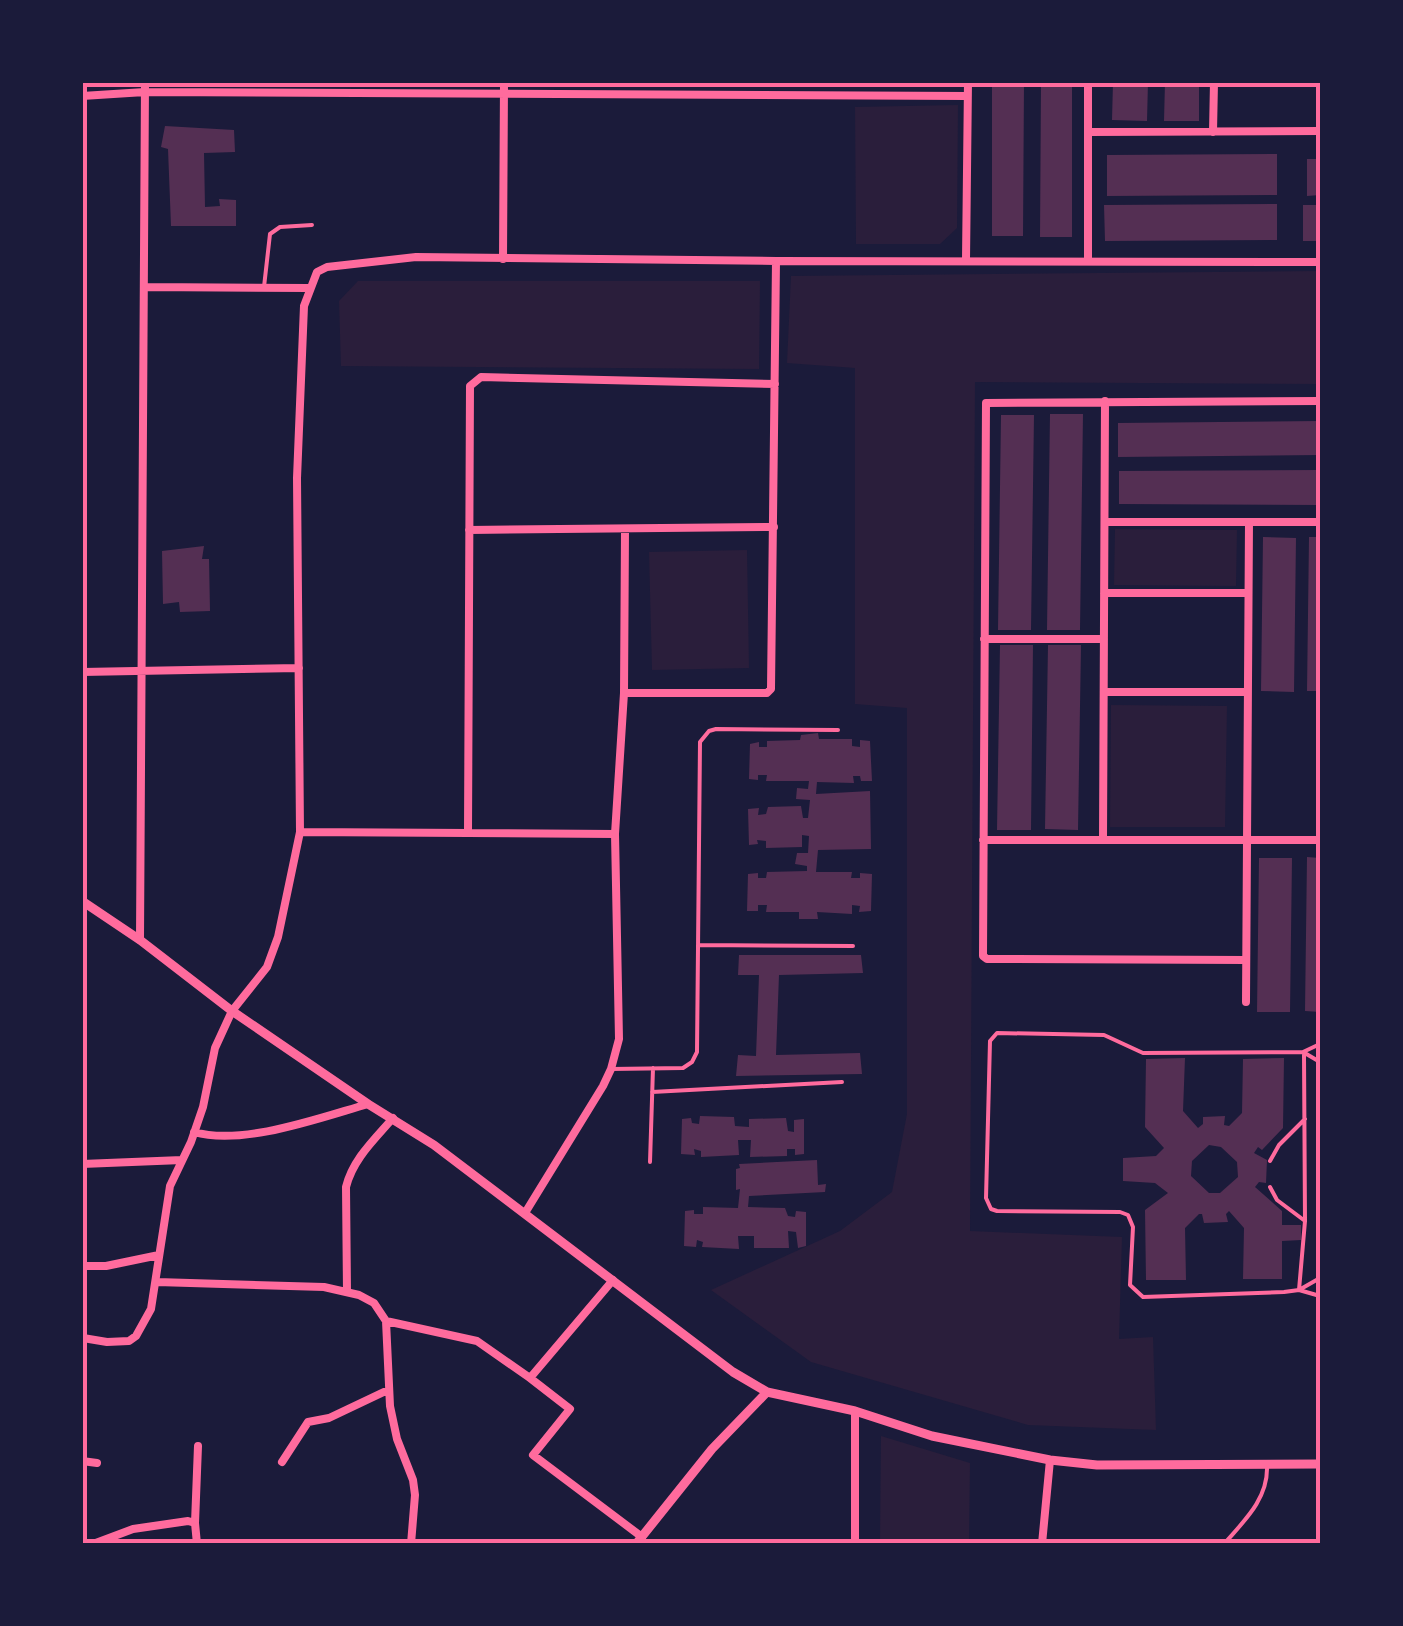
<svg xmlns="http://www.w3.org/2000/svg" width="1403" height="1626" font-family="'Noto Sans',sans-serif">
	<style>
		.green { fill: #2a1e3b }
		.building { fill: #542f53; fill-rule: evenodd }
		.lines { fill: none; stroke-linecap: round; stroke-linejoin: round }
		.service { stroke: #ff6b9d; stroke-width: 4 }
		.minor { stroke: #ff6b9d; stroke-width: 8 }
		.tertiary { stroke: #ff6b9d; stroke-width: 9 }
		.neatline { fill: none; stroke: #ff6b9d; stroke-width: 4 }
	</style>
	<rect width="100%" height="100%" fill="#1b1b3a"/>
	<path class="green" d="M958,105L957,228L940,244H856L855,107Z
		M1320,271V384L975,382L970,1231L1122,1237L1119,1339L1153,1337L1156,1430L1028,1425L811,1362L711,1290L840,1231L892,1192L907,1114V708L855,704V368L787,363L791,276Z
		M358,281H760L759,369L341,366L339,301Z
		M1115,529L1237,530L1236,586L1114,585Z
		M747,550L749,668L652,670L649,552Z
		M1111,705L1227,706L1225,827H1110Z
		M881,1436L970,1463L969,1543H880Z"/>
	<path class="building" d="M992,82H1024L1023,236H992Z
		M1041,82H1072V237H1040Z
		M1113,82H1148L1147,121L1112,120Z
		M1165,82H1199V121H1164Z
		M165,126L234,130L235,152L204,153L205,207L220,206L219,199L236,200V226H171L168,149L161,147Z
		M1277,154V195L1107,196V155Z
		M1307,159H1320V195L1307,196Z
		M1277,204V240L1105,241L1104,205Z
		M1303,205H1320V241H1303Z
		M1050,414H1083L1080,630H1047Z
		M1001,415H1034L1031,630H998Z
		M1320,421V455L1118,457V423Z
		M1320,470V505L1119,504V471Z
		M1263,537L1296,538L1294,692L1261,691Z
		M1309,537H1320V691H1307Z
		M204,546L202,559H209L210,611L180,612L179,602L163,604L162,551Z
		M1000,645H1033L1031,830H997Z
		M1048,645H1081L1078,830L1045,829Z
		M818,733L819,739H852V746L860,747V740L870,741L872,781H861L860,776H853L854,783L817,782L816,794L870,791L871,849L818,850L816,872H852L851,878H860V873L872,874L871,911L859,912L860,906L852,905V914L817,912L818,919H799V912H766L767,905H758V911H747L748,874L758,873V878H766L767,872L807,871V866L795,864L797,853H808L809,836L802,835V847L766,848V841L757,840L758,844L749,845L748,809L759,808L758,815L766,814L768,807L801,806L803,818H808L810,800L796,799L797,788L808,789L809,781H766L767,775H758V780L749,779L750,744L759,742V747H767V741L800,740L801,735Z
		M1307,857L1320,858V1012L1305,1011Z
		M1259,858H1292L1290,1012H1257Z
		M739,955H861L863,973L779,975L776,1055L860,1053L862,1074L736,1076L738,1055L756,1056L759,975H738Z
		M1185,1058L1183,1111L1198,1128L1203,1124V1117L1225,1116L1224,1125L1229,1126L1242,1113L1243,1059L1284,1058L1283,1128L1262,1150L1258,1147L1254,1153L1267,1160L1266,1183L1259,1182L1255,1187L1282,1211V1225H1301V1240L1282,1241V1279H1243L1244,1228L1229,1211L1226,1214L1228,1222L1204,1223L1202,1214H1199L1185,1228L1186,1280H1146L1145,1210L1168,1193L1155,1183L1123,1181V1158L1156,1156L1164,1148L1145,1127L1146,1059ZM1209,1145L1221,1147L1237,1162L1238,1177L1220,1193H1209L1191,1176L1192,1161Z
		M700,1116L734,1117L735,1126L749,1127V1119L786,1118L788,1131L794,1132V1120L804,1119V1154L795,1155V1149H787V1156L750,1157L751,1140H738L739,1155L701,1157V1151L694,1149L695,1155L681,1154L682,1119L691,1118L692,1123L699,1124Z
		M817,1160L818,1185L826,1184L825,1192L749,1196L748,1207L785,1208L788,1216L795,1217L796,1211L806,1212V1246L798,1248L796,1232L788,1231L789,1248H754V1236H738L739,1249L702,1247L703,1242L697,1240L696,1247L684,1246L685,1211L694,1210V1214H703V1207L738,1208L740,1189L736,1190V1169L740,1168L739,1164Z"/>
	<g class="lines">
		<path class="service" d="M264,287L270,234L280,227L312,225
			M698,945L853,946
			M1303,1052L1320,1044
			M1320,1062L1303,1052L1143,1053L1104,1035L997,1033L990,1041L986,1198L991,1209L997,1211L1120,1212L1128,1215L1133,1227L1130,1285L1143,1297L1284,1292L1299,1290L1320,1278
			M611,1069L683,1068L692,1062L697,1052L700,742L709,731L716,729L838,730
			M652,1092L842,1082
			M1270,1161L1279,1145L1305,1119
			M650,1162L653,1068
			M1270,1187L1277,1200L1305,1221
			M1299,1290L1305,1221L1304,1055
			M1299,1290L1320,1296
			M1224,1544C1244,1521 1268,1499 1267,1467"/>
		<path class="minor" d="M1088,82V260
			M82,96L145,92L967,96
			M1088,132L1320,131
			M1213,132L1214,82
			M503,259L504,82
			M966,260L968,82
			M145,287L309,288
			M1105,522H1320
			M469,530L774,527
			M1104,593H1248
			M984,639H1104
			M82,672L299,668
			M1104,692H1247
			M624,693H767L771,689L776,261
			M300,832L615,834
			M468,833L470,386L481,377L775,384
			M983,840H1320
			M1103,840L1105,401
			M140,940L145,82
			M1246,960L987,959L983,956L986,403L1320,401
			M1246,1002L1249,522
			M194,1132C243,1146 319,1118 368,1104
			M82,1164L182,1160
			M525,1213L603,1086L611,1069L619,1039L615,834L624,693L625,530
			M82,1266H106L159,1255
			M613,1280L530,1378L570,1409L533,1455L642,1537
			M157,1282L324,1287L359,1295L374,1303L386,1321L390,1406L397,1439L413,1480L415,1495L411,1544
			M347,1292L346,1187C353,1159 374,1140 393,1118
			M386,1321L477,1341L530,1378
			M83,1338L107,1342L129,1341L136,1336L151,1309L170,1186L191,1142L203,1107L215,1048L232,1011L267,967L278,937L300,832L297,478L304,306L317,272L327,267L416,257L776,261L1320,262
			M855,1411V1544
			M82,1461L97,1463
			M282,1462L308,1422L329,1418L388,1390
			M195,1523L198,1446
			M93,1544L133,1529L188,1521L195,1523L197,1544
			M1042,1544L1050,1460"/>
		<path class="tertiary" d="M82,901L140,940L232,1011L368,1104L434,1145L733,1372L767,1392
			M636,1544L712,1449L767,1392L855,1411L932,1436L1050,1460L1097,1465L1320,1464"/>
	</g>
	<rect width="1403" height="1626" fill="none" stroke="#1b1b3a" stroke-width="170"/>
	<rect x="85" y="85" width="1233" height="1456" class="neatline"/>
</svg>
